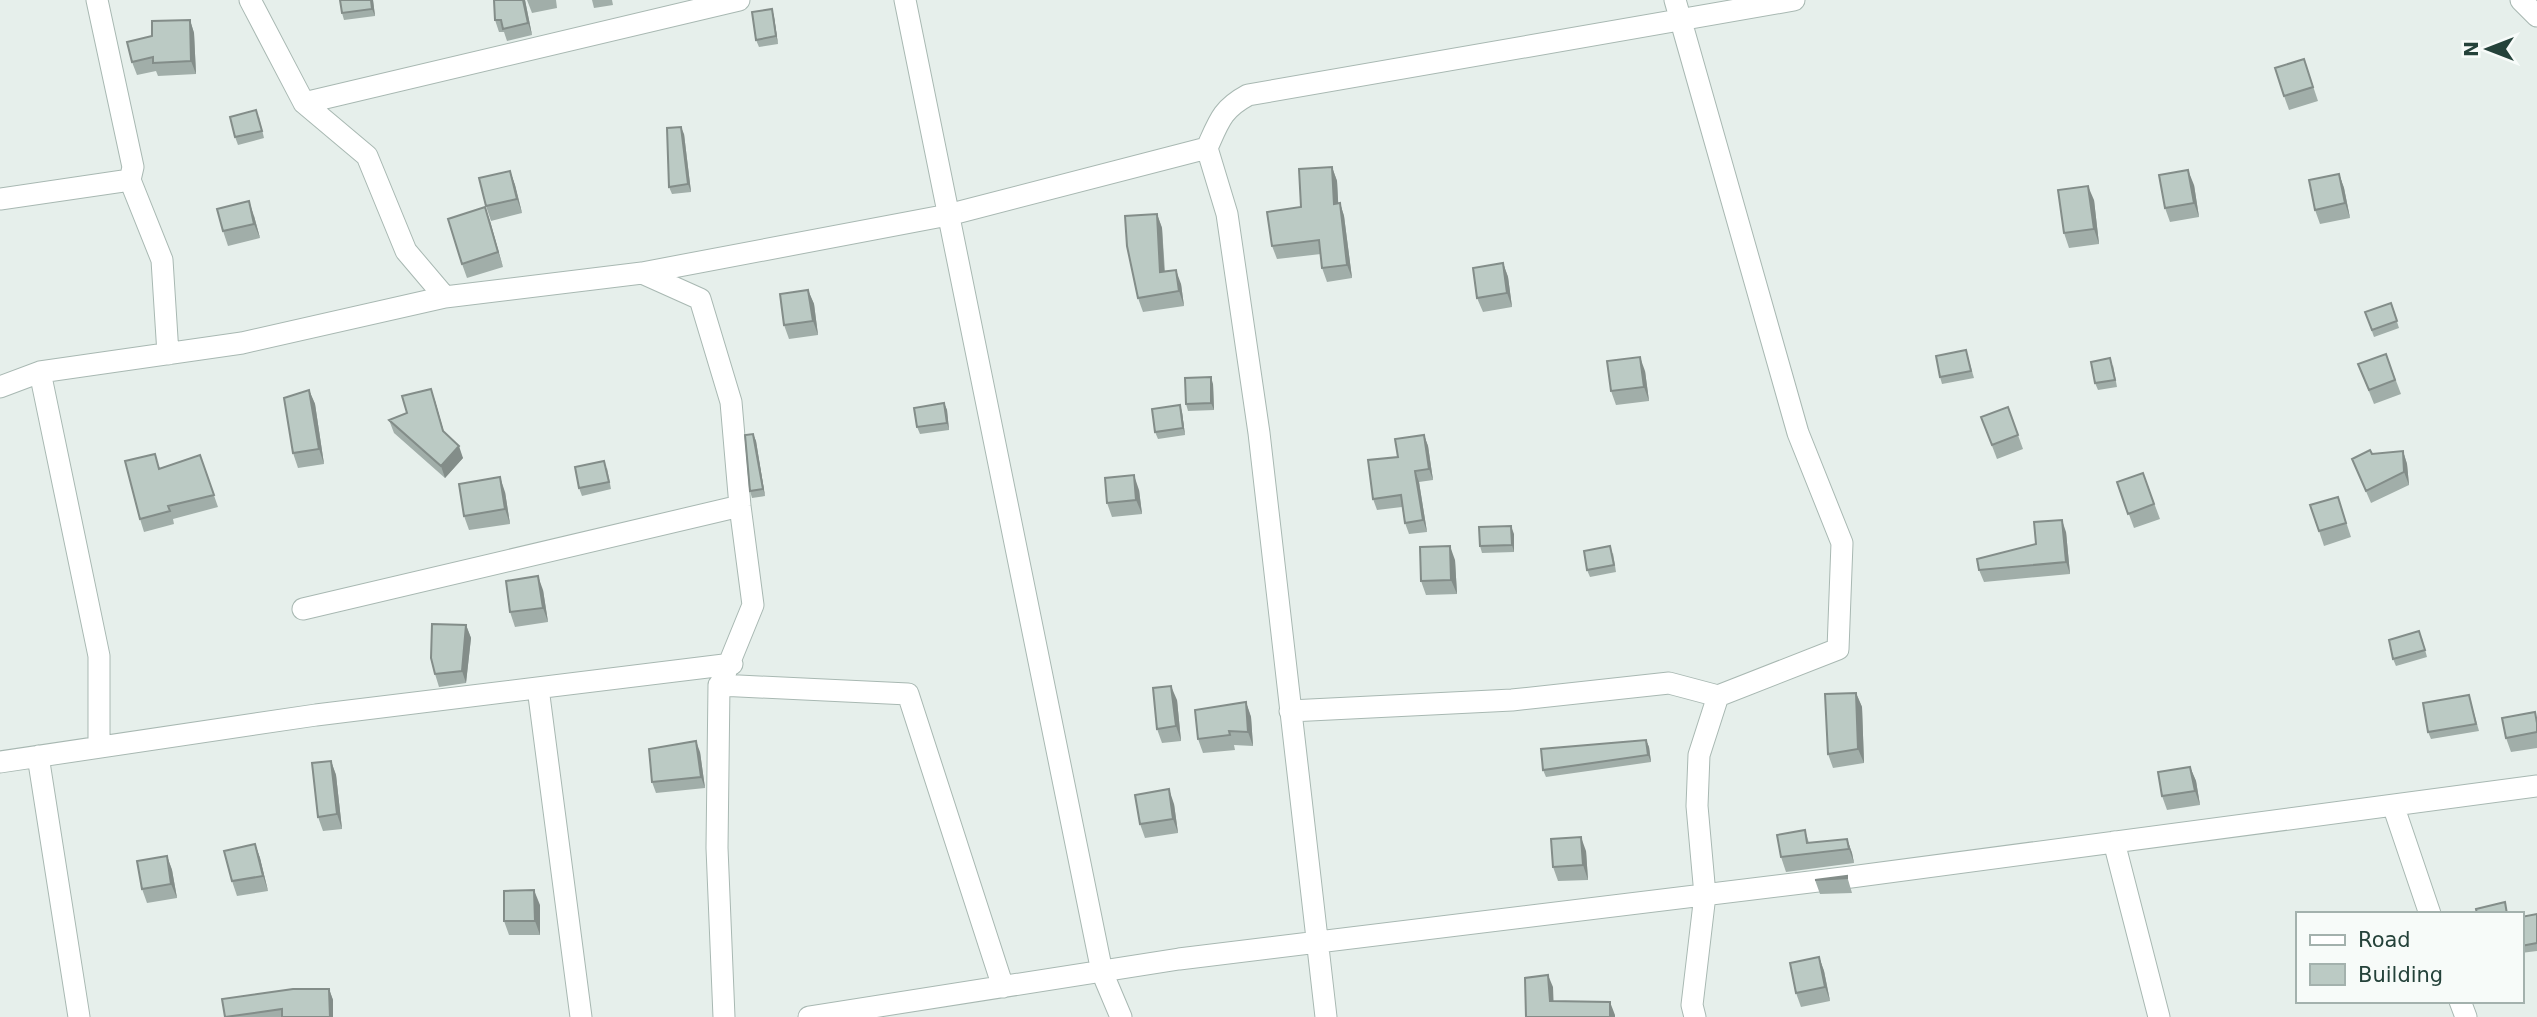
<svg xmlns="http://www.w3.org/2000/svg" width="2537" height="1017" font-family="'DejaVu Sans',sans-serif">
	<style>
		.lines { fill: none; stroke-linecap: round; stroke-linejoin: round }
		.minor-casing { stroke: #a8b8b2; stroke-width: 23 }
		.minor { stroke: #fff; stroke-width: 21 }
		.wall { fill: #a1aea9 }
		.shaded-wall { fill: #838d89 }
		.building { fill: #bbcac4; stroke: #838d89; stroke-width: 2 }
	</style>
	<rect width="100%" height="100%" fill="#e6efeb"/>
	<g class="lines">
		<defs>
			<path id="minor" d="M97,0L133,167L130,180L162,260L168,354
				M250,0L304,103L367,156L406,251L445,297
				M905,0L1102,972L1121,1017
				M2521,0L2537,16
				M304,103L739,0
				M0,199L130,180
				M642,273L700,299L731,402L740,506L753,605L724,676
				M40,372L99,656V747
				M0,387L40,372L242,343L445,297L642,273L948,215L1207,148
				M303,609L740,506
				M538,688L581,1017
				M1290,711L1512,700L1669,683L1718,696L1838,649L1842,543L1798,433L1675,0
				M38,756L79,1017
				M0,762L316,715L732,664
				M2393,805L2430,914
				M2114,842L2159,1017
				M2460,1001L2466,1017
				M724,1017L717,848L719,685L908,694L1003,987
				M809,1017L1179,959L1851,877L2537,786
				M1326,1017L1259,433L1227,214L1207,148C1219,121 1222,109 1248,95L1794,0
				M1695,1017L1692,1005L1705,895L1697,806L1699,755L1718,696"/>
		</defs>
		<use href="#minor" class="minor-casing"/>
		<use href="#minor" class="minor"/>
	</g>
	<path class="wall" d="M340,0H373L375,16L344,20L342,13Z
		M494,0H525L532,35L507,41L504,32H499L495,20Z
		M527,0H556L557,8L532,13Z
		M592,0H612L613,5L594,8Z
		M772,9L774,17L778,44L759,47L756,40Z
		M190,20L194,33L196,74L158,76L156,71L137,75L132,62L152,36Z
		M2304,59L2318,101L2289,110L2284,96Z
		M259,117L264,138L238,145L235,137Z
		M684,134L691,192L672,194L669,187Z
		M1332,167L1337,181L1338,203H1340L1344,216L1352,278L1327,282L1322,268L1321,254L1277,259L1272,246L1301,207Z
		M510,171L515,185L522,213L491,221L486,206Z
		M2339,174L2344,188L2350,218L2320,224L2315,210Z
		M2194,185L2199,217L2170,222L2165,208Z
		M2094,200L2099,244L2069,248L2064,233Z
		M485,207L503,267L467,278L462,264Z
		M1157,214L1162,228L1165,271L1181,284L1184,306L1143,312L1138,298Z
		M254,216L260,238L228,246L223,231Z
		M1503,263L1508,277L1512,307L1483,312L1477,298Z
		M808,290L814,304L818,335L789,339L784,325Z
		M2391,303L2399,328L2374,337L2365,312Z
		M1966,350L1974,378L1942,384L1940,377Z
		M2386,354L2401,394L2374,404L2358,364Z
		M2113,365L2117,387L2098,390L2095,383Z
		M1645,371L1649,401L1616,405L1611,391Z
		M1213,384L1214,410L1188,411L1186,404Z
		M309,390L315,404L324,464L298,468L293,453Z
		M435,401L444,433L463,458L445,478L394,433L389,420Z
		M944,403L947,410L949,430L920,434L917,427Z
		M2008,407L2023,449L1997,459L1981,417Z
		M1182,412L1185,435L1158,439L1155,432Z
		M753,434L756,441L765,496L752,498L750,491Z
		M1424,435L1428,446L1433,480L1419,482L1427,532L1409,534L1405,523L1402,507L1377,510L1373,499Z
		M2403,451L2407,464L2409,485L2371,503L2352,459L2372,454Z
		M200,455L218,507L173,519L174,524L144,532L140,519L160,468Z
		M607,468L611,489L582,496L579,488Z
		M2143,473L2160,519L2134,528L2117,482Z
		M1139,490L1142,514L1112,517L1107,503Z
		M505,492L510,524L469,530L464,516Z
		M2338,497L2351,537L2324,546L2319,531Z
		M2066,532L2070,574L1984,582L1979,570L2036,544Z
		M1514,534V552L1482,553L1480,546Z
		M1613,553L1616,572L1590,577L1587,570Z
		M1455,560L1457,594L1426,595L1421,581Z
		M543,590L548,622L515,627L510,612Z
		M466,625L471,638L466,683L439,687L435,674Z
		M2422,638L2427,657L2396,666L2393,659Z
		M1856,693L1862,707L1864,763L1833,768L1828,754Z
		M2469,695L2479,731L2431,739L2428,732Z
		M1177,700L1181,741L1162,743L1157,729Z
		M1246,702L1251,717L1253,746L1234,745L1235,750L1203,753L1198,739Z
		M2537,718V748L2511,752L2506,738Z
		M1646,740L1649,747L1651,762L1546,777L1543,770Z
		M700,752L705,788L656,793L652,782Z
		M331,761L336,775L342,829L323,831L318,817Z
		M2190,767L2196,781L2200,805L2167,810L2162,796Z
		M1174,804L1178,833L1145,838L1140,824Z
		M1805,830L1809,843L1847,839L1852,853L1854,863L1786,872L1781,857Z
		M255,844L260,858L268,891L237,896L232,881Z
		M1586,851L1588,880L1558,881L1553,867Z
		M167,856L172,870L177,898L147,903L142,889Z
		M1847,876L1852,893L1820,894L1815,880Z
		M540,905V935H509L504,921Z
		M2537,914V951L2521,953V917Z
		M1819,957L1824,971L1830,1001L1801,1007L1796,993Z
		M329,989L333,1000V1017H225Z"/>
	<path class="shaded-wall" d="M371,0H373L375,16L372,9Z
		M523,0H525L532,35L528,23Z
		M772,9L774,17L778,44L776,36Z
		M190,20L194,33L196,74L191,61Z
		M681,127L684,134L691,192L688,184Z
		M1332,167L1337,181L1339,217L1334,204Z
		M2188,170L2194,185L2199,217L2194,203Z
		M510,171L515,185L522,213L517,199Z
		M2339,174L2344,188L2350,218L2345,203Z
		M2088,186L2094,200L2099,244L2094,229Z
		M249,201L254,216L260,238L254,224Z
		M1340,203L1344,216L1352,278L1347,265Z
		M485,207L490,221L503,267L498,252Z
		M1157,214L1162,228L1165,286L1160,272Z
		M1503,263L1508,277L1512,307L1507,293Z
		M1176,270L1181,284L1184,306L1179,291Z
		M808,290L814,304L818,335L813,321Z
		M1640,357L1645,371L1649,401L1644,387Z
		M1211,377L1213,384L1214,410L1211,403Z
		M431,389L435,401L447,443L443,431Z
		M309,390L315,404L324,464L319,449Z
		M944,403L947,410L949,430L947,423Z
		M1180,405L1182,412L1185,435L1183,428Z
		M753,434L756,441L765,496L763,489Z
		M1424,435L1428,446L1433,480L1429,469Z
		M459,446L463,458L445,478L441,466Z
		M2403,451L2407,464L2409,485L2404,472Z
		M1415,471L1419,482L1427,532L1423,520Z
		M1134,475L1139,490L1142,514L1136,500Z
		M500,477L505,492L510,524L505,509Z
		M2062,520L2066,532L2070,574L2066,562Z
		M1511,526L1514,534V552L1512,545Z
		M1450,546L1455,560L1457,594L1451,580Z
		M538,576L543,590L548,622L543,608Z
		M466,625L471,638L466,683L462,671Z
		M1171,686L1177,700L1181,741L1176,726Z
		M1856,693L1862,707L1864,763L1858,749Z
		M1246,702L1251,717L1253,746L1248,732Z
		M1646,740L1649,747L1651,762L1648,755Z
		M696,741L700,752L705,788L701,777Z
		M331,761L336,775L342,829L337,814Z
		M2190,767L2196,781L2200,805L2195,791Z
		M1169,789L1174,804L1178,833L1173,819Z
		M1581,837L1586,851L1588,880L1583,865Z
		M1847,839L1852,853L1854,863L1849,849Z
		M255,844L260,858L268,891L263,876Z
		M167,856L172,870L177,898L171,884Z
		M534,890L540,905V935L535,921Z
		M1819,957L1824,971L1830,1001L1825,987Z
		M1548,975L1553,987L1554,1013L1550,1001Z
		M329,989L333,1000V1017H330Z
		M1610,1002L1615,1015V1017H1610Z"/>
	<path class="building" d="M340,0H371L372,9L342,13Z
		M494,0H523L528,23L503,29L501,20H495Z
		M772,9L776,36L756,40L752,12Z
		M190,20L191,61L153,63V57L132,62L127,42L152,36V21Z
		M2304,59L2313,87L2284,96L2275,68Z
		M256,110L262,131L235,137L230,117Z
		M681,127L688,184L669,187L667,128Z
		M1332,167L1334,204L1340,203L1347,265L1322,268L1319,240L1272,246L1267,212L1301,207L1299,169Z
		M2188,170L2194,203L2165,208L2159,175Z
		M510,171L517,199L486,206L479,178Z
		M2339,174L2345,203L2315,210L2309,180Z
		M2088,186L2094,229L2064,233L2058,190Z
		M249,201L254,224L223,231L217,209Z
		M485,207L498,252L462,264L448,219Z
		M1157,214L1160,272L1176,270L1179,291L1138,298L1127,246L1125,216Z
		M1503,263L1507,293L1477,298L1473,268Z
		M808,290L813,321L784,325L780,294Z
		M2391,303L2397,321L2372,330L2365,312Z
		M1966,350L1971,371L1940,377L1936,356Z
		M2386,354L2395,380L2369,390L2358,364Z
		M1640,357L1644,387L1611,391L1607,361Z
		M2110,358L2115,380L2095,383L2091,362Z
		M1211,377V403L1186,404L1185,378Z
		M431,389L443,431L459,446L441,466L389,420L407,413L402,396Z
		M309,390L319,449L293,453L284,398Z
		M944,403L947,423L917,427L914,408Z
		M1180,405L1183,428L1155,432L1152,409Z
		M2008,407L2018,435L1992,445L1981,417Z
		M753,434L763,489L750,491L745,435Z
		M1424,435L1429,469L1415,471L1423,520L1405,523L1401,495L1373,499L1368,460L1398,457L1395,439Z
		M2370,450L2372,454L2403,451L2404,472L2366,491L2352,459Z
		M155,454L159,469L200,455L214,495L168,506L170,511L140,519L125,461Z
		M604,461L609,482L579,488L575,467Z
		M2143,473L2154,504L2128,514L2117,482Z
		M1134,475L1136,500L1107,503L1105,478Z
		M500,477L505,509L464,516L459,484Z
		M2338,497L2346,523L2319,531L2310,505Z
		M2062,520L2066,562L1979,570L1977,559L2036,544L2034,522Z
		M1511,526L1512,545L1480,546L1479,527Z
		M1450,546L1451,580L1421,581L1420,547Z
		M1610,546L1614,565L1587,570L1584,551Z
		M538,576L543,608L510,612L506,581Z
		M432,624L466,625L462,671L435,674L431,658Z
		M2419,631L2425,650L2393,659L2389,640Z
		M1171,686L1176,726L1157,729L1153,688Z
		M1856,693L1858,749L1828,754L1825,694Z
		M2469,695L2476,724L2428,732L2423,703Z
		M1246,702L1248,732L1229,731L1230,735L1198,739L1195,710Z
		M2535,712L2537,723V732L2506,738L2502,718Z
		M1646,740L1648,755L1543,770L1541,749Z
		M696,741L701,777L652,782L649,749Z
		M331,761L337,814L318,817L312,763Z
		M2190,767L2195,791L2162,796L2158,772Z
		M1169,789L1173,819L1140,824L1135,795Z
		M1805,830L1807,843L1847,839L1849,849L1781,857L1777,835Z
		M1581,837L1583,865L1553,867L1551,839Z
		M255,844L263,876L232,881L224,851Z
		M167,856L171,884L142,889L137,861Z
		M1847,876V878L1815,880Z
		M534,890L535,921H504V891Z
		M2505,902L2507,914H2477L2476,909Z
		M2537,914V943L2521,946V917Z
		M1819,957L1825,987L1796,993L1790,963Z
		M1548,975L1550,1001L1610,1002V1017H1526L1525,978Z
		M293,989H329L330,1017H282V1009L225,1017L222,999Z"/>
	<rect x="2296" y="912" width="228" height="91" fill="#f7fbf9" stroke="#a3b1ad" stroke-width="2"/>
	<rect x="2310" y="935" width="35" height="10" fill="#ffffff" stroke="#a3b1ad" stroke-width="2"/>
	<text x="2358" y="947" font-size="21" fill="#24423a">Road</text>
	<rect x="2310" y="964" width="35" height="21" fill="#bbcac4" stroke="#a3b1ad" stroke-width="2"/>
	<text x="2358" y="982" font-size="21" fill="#24423a">Building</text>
	<g transform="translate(2488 49) rotate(270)" stroke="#f7fbf9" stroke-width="5" paint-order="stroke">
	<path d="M0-5L12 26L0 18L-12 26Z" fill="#24423a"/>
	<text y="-10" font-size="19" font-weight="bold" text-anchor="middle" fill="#24423a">N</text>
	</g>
</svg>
